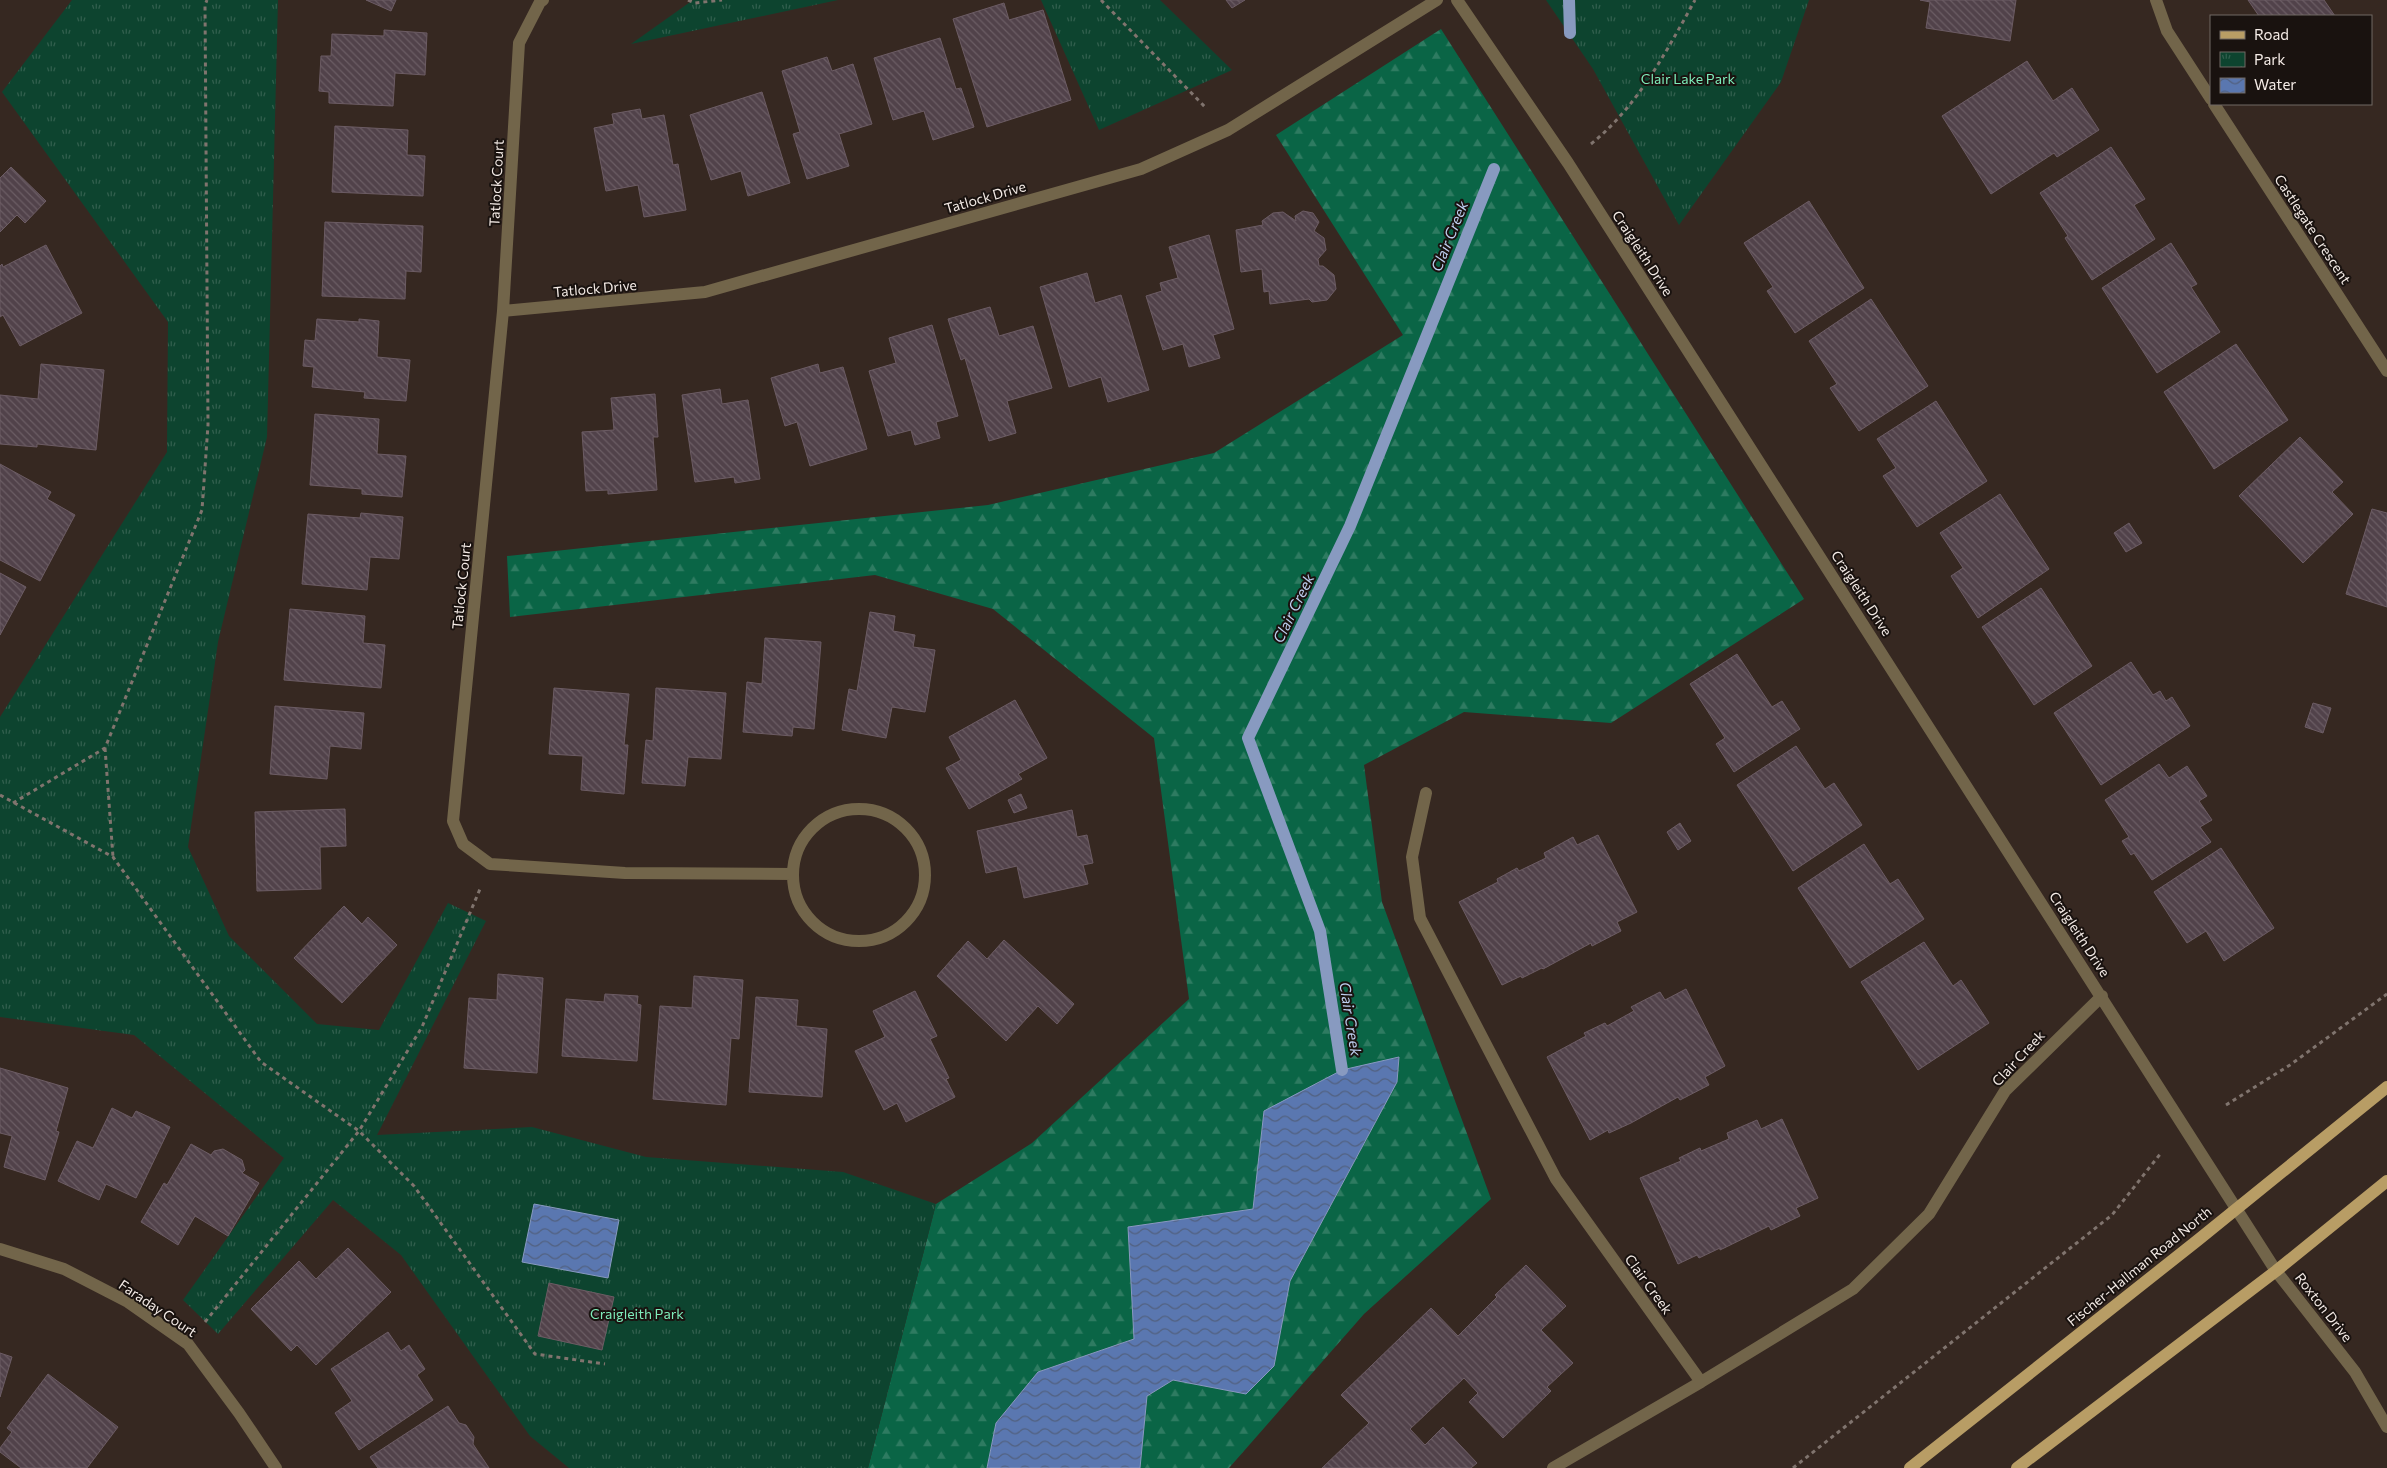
<svg xmlns="http://www.w3.org/2000/svg" width="2387" height="1468" font-family="Commissioner,sans-serif">
	<style>
		.forest { fill: url(#forest-firs) }
		.park { fill: url(#park-tufts) }
		.water { fill: url(#water-waves); stroke: #889ac0 }
		.lines { fill: none; stroke-linecap: round; stroke-linejoin: round }
		.stream { stroke: #889ac0; stroke-width: 12 }
		.building { fill: url(#building-back-hatch); stroke: #6c5c64 }
		.path { stroke: #80746e; stroke-width: 3; stroke-dasharray: 4 4; stroke-linecap: butt }
		.minor { stroke: #72654a; stroke-width: 12 }
		.major { stroke: #b89d65; stroke-width: 12 }
		.labels { text-anchor: middle; dominant-baseline: central; stroke-width: 4; stroke-linejoin: round; paint-order: stroke }
		.park-label { font-size: 14px; fill: #7eecba; stroke: #19120f }
		.street-label { font-size: 14px; fill: #f4ebe6; stroke: #19120f }
		.water-label { font-size: 15px; font-style: italic; fill: #becff0; stroke: #19120f }
	</style>
	<defs>
		<pattern id="forest-firs" width="22" height="20" patternUnits="userSpaceOnUse" patternTransform="scale(1.25)"><rect width="22" height="20" fill="#0a6546"/><path d="M5 1l3.5 6h-7zM16 11l3.5 6h-7z" fill="#2e7b61"/></pattern>
		<pattern id="park-tufts" width="24" height="20" patternUnits="userSpaceOnUse" patternTransform="scale(1.25)"><rect width="24" height="20" fill="#0d442f"/><path d="M3 7l-1-3M5 7V3M7 7l1-3M15 17l-1-3M17 17v-4M19 17l1-3" fill="none" stroke="#315f4d"/></pattern>
		<pattern id="water-waves" width="16" height="10" patternUnits="userSpaceOnUse" patternTransform="scale(1.25)"><rect width="16" height="10" fill="#5a77b0"/><path d="M0 5q4-4 8 0t8 0" fill="none" stroke="#526180"/></pattern>
		<pattern id="building-back-hatch" width="6" height="6" patternUnits="userSpaceOnUse" patternTransform="scale(1.25)"><rect width="6" height="6" fill="#51424a"/><path d="M-1 5l2 2M0 0l6 6M5-1l2 2" fill="none" stroke="#6b5d64"/></pattern>
	</defs>
	<rect width="100%" height="100%" fill="#362821"/>
	<path class="forest" d="M1441,29L1804,599L1611,723L1464,712L1364,765L1382,902L1491,1199L1364,1314L1229,1468H1140L1147,1396L1173,1380L1246,1394L1274,1366L1290,1281L1397,1082L1399,1057L1264,1111L1253,1209L1128,1227L1134,1339L1038,1372L996,1423L987,1468H868L936,1204L1032,1143L1189,999L1154,738L993,609L875,575L510,617L507,556L988,505L1214,453L1403,335L1276,135Z"/>
	<path class="park" d="M72,0H278L267,437L218,642L188,847L229,936L317,1024L379,1030L448,903L486,921L377,1135L532,1127L646,1157L843,1172L936,1204L868,1468H569L530,1436L401,1255L333,1200L218,1334L183,1300L284,1158L134,1035L0,1017V717L167,452L168,322L2,92Z
		M693,0H838L631,44Z
		M1041,0H1160L1232,70L1099,130Z
		M1546,0H1809L1781,82L1679,225L1593,69Z"/>
	<path class="water" d="M1399,1057L1397,1082L1290,1281L1274,1366L1246,1394L1173,1380L1147,1396L1140,1468H987L996,1423L1038,1372L1134,1339L1128,1227L1253,1209L1264,1111L1342,1070Z
		M534,1204L619,1220L608,1278L522,1262Z"/>
	<g class="lines">
		<path class="stream" d="M1569,0L1570,33
			M1342,1070L1320,931L1248,738L1350,526L1494,169"/>
	</g>
	<path class="building" d="M366,0H396L391,11Z
		M1226,0H1245L1232,8Z
		M1920,0H2016L2010,41L1926,28L1930,2Z
		M2248,0H2324L2335,16H2259Z
		M1004,3L1009,20L1043,10L1071,100L987,127L953,19Z
		M384,30L427,33L425,75L395,73L393,106L329,103V92L319,91L321,56H331L332,34L384,36Z
		M940,38L956,89L961,88L974,127L933,140L924,111L893,120L874,58Z
		M827,57L832,71L853,64L872,124L839,134L849,166L807,179L793,134L800,132L782,71Z
		M2027,61L2053,101L2072,88L2099,130L2057,157L2054,153L1991,194L1942,116Z
		M762,92L790,183L748,196L741,171L711,180L690,115Z
		M640,109L642,119L664,115L673,165L678,164L686,210L644,217L638,185L606,191L594,128L614,124L612,114Z
		M335,126L408,130L407,155L425,156L423,196L332,192Z
		M2111,147L2145,199L2134,205L2155,239L2092,280L2065,238L2068,236L2040,193Z
		M11,167L46,201L25,223L17,215L0,232V178Z
		M1809,201L1864,288L1795,333L1767,291L1773,287L1744,243Z
		M1303,211L1313,213L1319,222L1314,231L1324,238L1326,250L1318,259L1319,266H1323L1334,275L1336,289L1327,300L1312,302L1309,299L1270,304L1269,291L1264,292L1262,269L1241,272L1236,230L1263,225L1262,221L1273,213L1283,212L1296,221L1295,216Z
		M325,222L423,226L421,272L406,271L405,299L322,296Z
		M1209,235L1234,329L1213,335L1220,358L1189,367L1183,344L1163,350L1146,296L1162,291L1160,283L1178,278L1169,247Z
		M2171,243L2197,284L2191,287L2220,332L2157,373L2102,288Z
		M46,245L82,313L20,346L3,315L0,317V266L2,264L3,267Z
		M1087,273L1095,303L1121,295L1149,390L1108,402L1101,377L1069,387L1040,287Z
		M1871,299L1928,386L1859,431L1830,388L1837,384L1809,341Z
		M990,307L999,336L1033,326L1052,388L1007,401L1016,433L989,441L965,358L961,360L948,319Z
		M317,319L359,322V319L379,321L377,357L410,360L406,401L364,398L365,392L312,387L314,367L303,366L305,340L315,341Z
		M932,325L958,416L936,422L940,438L915,445L911,430L888,436L869,371L896,363L889,338Z
		M2236,344L2288,420L2214,469L2164,392Z
		M41,364L104,370L96,450L37,444V447L0,444V395L38,399Z
		M818,364L820,373L843,367L867,449L810,466L797,422L785,426L771,378Z
		M720,389L722,404L748,400L760,479L735,483L734,477L695,482L682,395Z
		M655,394L658,437H653L657,490L608,494V490L586,491L582,432L614,430L611,398Z
		M1936,401L1987,481L1917,527L1883,476L1896,468L1877,439Z
		M315,414L379,419L377,454L406,456L402,497L362,494V489L310,485Z
		M2300,437L2343,482L2332,492L2353,514L2303,563L2239,496Z
		M0,464L51,492L47,499L75,515L40,581L0,560Z
		M2000,494L2049,569L1978,618L1951,576L1963,568L1940,533Z
		M2372,509L2387,513V607L2346,594Z
		M361,513L403,517L399,559L370,557L367,590L302,584L308,514L360,518Z
		M2129,523L2142,543L2126,552L2114,533Z
		M0,573L26,587L0,635Z
		M2041,588L2092,666L2034,705L1982,627Z
		M290,609L365,616L363,643L385,645L381,688L284,680Z
		M870,612L895,616L893,631L915,635L913,647L935,650L925,712L892,707L886,738L842,730L849,689L857,691Z
		M765,638L821,642L814,729L793,727L792,736L743,732L747,682L762,684Z
		M1737,654L1772,707L1782,701L1800,729L1734,772L1716,744L1725,738L1690,684Z
		M2131,662L2153,695L2160,691L2166,701L2172,697L2190,726L2101,785L2054,713Z
		M554,688L629,694L624,745H628L624,794L581,790L583,756L549,754Z
		M656,688L726,693L721,759L688,757L685,786L642,783L646,740L653,741Z
		M1015,700L1047,758L1018,774L1022,779L969,809L946,768L961,760L949,737Z
		M2313,703L2331,708L2323,733L2305,727Z
		M275,706L364,713L361,749L330,746L327,779L270,774Z
		M1796,746L1825,789L1834,783L1862,825L1793,871L1737,785Z
		M2159,764L2169,778L2187,766L2207,796L2199,801L2212,820L2200,827L2211,842L2152,880L2134,853L2131,855L2122,841L2129,837L2105,800Z
		M1021,794L1027,808L1014,813L1008,800Z
		M345,809L346,846L320,847L321,889L257,891L255,812Z
		M1072,810L1077,837L1087,835L1093,863L1083,865L1088,884L1024,898L1017,866L986,873L977,831Z
		M1680,823L1691,841L1678,850L1667,832Z
		M1598,835L1637,912L1617,922L1621,931L1592,946L1591,943L1543,969L1542,968L1522,978L1521,976L1502,985L1459,902L1498,882L1497,879L1517,868L1519,871L1546,858L1544,853L1573,837L1577,845Z
		M1864,844L1890,884L1898,879L1924,919L1850,968L1798,888Z
		M2221,848L2274,928L2224,961L2206,931L2187,943L2154,892Z
		M344,906L362,924L368,917L397,945L342,1003L294,958Z
		M1004,940L1074,1004L1057,1024L1038,1006L1006,1041L937,976L968,941L987,959Z
		M1924,942L1953,986L1961,980L1989,1023L1918,1070L1861,982Z
		M498,974L543,978L537,1073L464,1068L469,998L497,1000Z
		M694,976L743,980L739,1039L731,1038L726,1105L653,1099L660,1006L692,1008Z
		M1686,989L1725,1066L1705,1077L1709,1085L1680,1100L1678,1097L1631,1123L1609,1133L1608,1130L1590,1140L1547,1057L1586,1036L1584,1033L1605,1023L1607,1026L1634,1011L1631,1007L1660,992L1665,1000Z
		M915,991L937,1036L930,1039L949,1078L946,1079L955,1097L906,1122L897,1103L884,1110L855,1051L885,1037L873,1011Z
		M605,994L638,996L637,1004L641,1005L637,1061L562,1056L566,999L604,1002Z
		M756,997L798,1000L796,1026L827,1029L822,1097L749,1092Z
		M0,1068L68,1088L56,1131L59,1132L45,1180L4,1167L12,1136L0,1133Z
		M112,1108L132,1118L136,1111L170,1127L136,1198L106,1184L99,1200L58,1181L77,1141L93,1148Z
		M1782,1119L1818,1198L1796,1208L1800,1216L1771,1230L1769,1226L1720,1250V1248L1699,1258L1697,1255L1678,1264L1640,1178L1681,1161L1679,1158L1700,1148L1701,1151L1729,1139L1727,1133L1757,1120L1761,1129Z
		M191,1144L211,1155L214,1151L223,1149L242,1160L245,1170L242,1173L259,1183L228,1236L195,1216L178,1245L141,1222L164,1183L167,1185Z
		M348,1248L391,1292L316,1365L297,1345L291,1351L251,1309L299,1261L316,1279Z
		M1526,1265L1566,1306L1541,1330L1573,1363L1547,1387L1551,1391L1503,1438L1469,1402L1478,1393L1464,1378L1410,1429L1425,1445L1443,1427L1477,1463L1471,1468H1322L1369,1423L1341,1395L1431,1308L1458,1336L1497,1297L1495,1295Z
		M549,1283L614,1297L602,1350L538,1336Z
		M388,1332L401,1351L409,1345L425,1369L417,1375L433,1400L359,1450L335,1413L352,1401L331,1369Z
		M0,1353L12,1357L0,1397Z
		M48,1374L118,1427L87,1468H21L0,1452V1448L12,1432L7,1428Z
		M448,1406L459,1423L466,1425L474,1437L473,1444L489,1468H378L370,1457Z"/>
	<g class="lines">
		<path class="path" d="M688,0L695,3L722,0
			M1101,0L1207,109
			M1591,144C1638,106 1666,52 1695,0
			M105,748L113,857
			M0,795L113,857L261,1062L359,1131L414,1186L535,1354L605,1364
			M13,803L105,748L202,510L208,425L205,5L207,0
			M2226,1105L2290,1065L2387,994
			M205,1322L359,1131L422,1027L480,889
			M1793,1468L2112,1215L2161,1153"/>
		<path class="minor" d="M543,0L540,2L519,43L503,311L453,821L463,844L490,864L625,873L793,874
			M1457,0L1568,163L2276,1271L2355,1372L2387,1427
			M2156,0L2167,31L2211,99
			M2214,104L2387,371
			M503,311L705,292L1141,169L1228,130L1437,0
			M1426,793L1412,857L1420,918L1556,1179L1701,1382
			M793 875a66 66 0 1 1 132 0a66 66 0 1 1-132 0Z
			M0,1249L64,1269L128,1302L188,1344L239,1413L276,1468
			M1553,1468L1701,1382L1853,1289L1929,1214L2005,1091L2102,996"/>
		<path class="major" d="M1910,1468L2198,1240L2387,1087
			M2017,1468L2276,1271L2387,1181"/>
	</g>
	<g class="labels">
		<g class="park-label">
			<text x="1688" y="78">Clair Lake Park</text>
			<text x="637" y="1313">Craigleith Park</text>
		</g>
		<g class="street-label">
			<text transform="translate(496 183) rotate(-87)">Tatlock Court</text>
			<text transform="translate(985 197) rotate(-16)">Tatlock Drive</text>
			<text transform="translate(2313 229) rotate(57)">Castlegate Crescent</text>
			<text transform="translate(1643 253) rotate(57)">Craigleith Drive</text>
			<text transform="translate(595 288) rotate(-5)">Tatlock Drive</text>
			<text transform="translate(461 586) rotate(-84)">Tatlock Court</text>
			<text transform="translate(1862 593) rotate(57)">Craigleith Drive</text>
			<text transform="translate(2080 934) rotate(57)">Craigleith Drive</text>
			<text transform="translate(2018 1058) rotate(-47)">Clair Creek</text>
			<text transform="translate(2139 1266) rotate(-39)">Fischer-Hallman Road North</text>
			<text transform="translate(1649 1284) rotate(54)">Clair Creek</text>
			<text transform="translate(2324 1307) rotate(52)">Roxton Drive</text>
			<text transform="translate(158 1308) rotate(34)">Faraday Court</text>
		</g>
		<g class="water-label">
			<text transform="translate(1449 236) rotate(-68)">Clair Creek</text>
			<text transform="translate(1293 608) rotate(-64)">Clair Creek</text>
			<text transform="translate(1351 1019) rotate(81)">Clair Creek</text>
		</g>
	</g>
	<rect x="2210" y="15" width="162" height="90" fill="#19120f" stroke="#716965"/>
	<rect x="2220" y="31" width="25" height="8" fill="#b89d65" stroke="#716965"/>
	<text x="2254" y="40" font-size="15" fill="#f4ebe6">Road</text>
	<rect x="2220" y="52" width="25" height="15" fill="url(#park-tufts)" stroke="#716965"/>
	<text x="2254" y="65" font-size="15" fill="#f4ebe6">Park</text>
	<rect x="2220" y="78" width="25" height="15" fill="url(#water-waves)" stroke="#716965"/>
	<text x="2254" y="90" font-size="15" fill="#f4ebe6">Water</text>
</svg>
